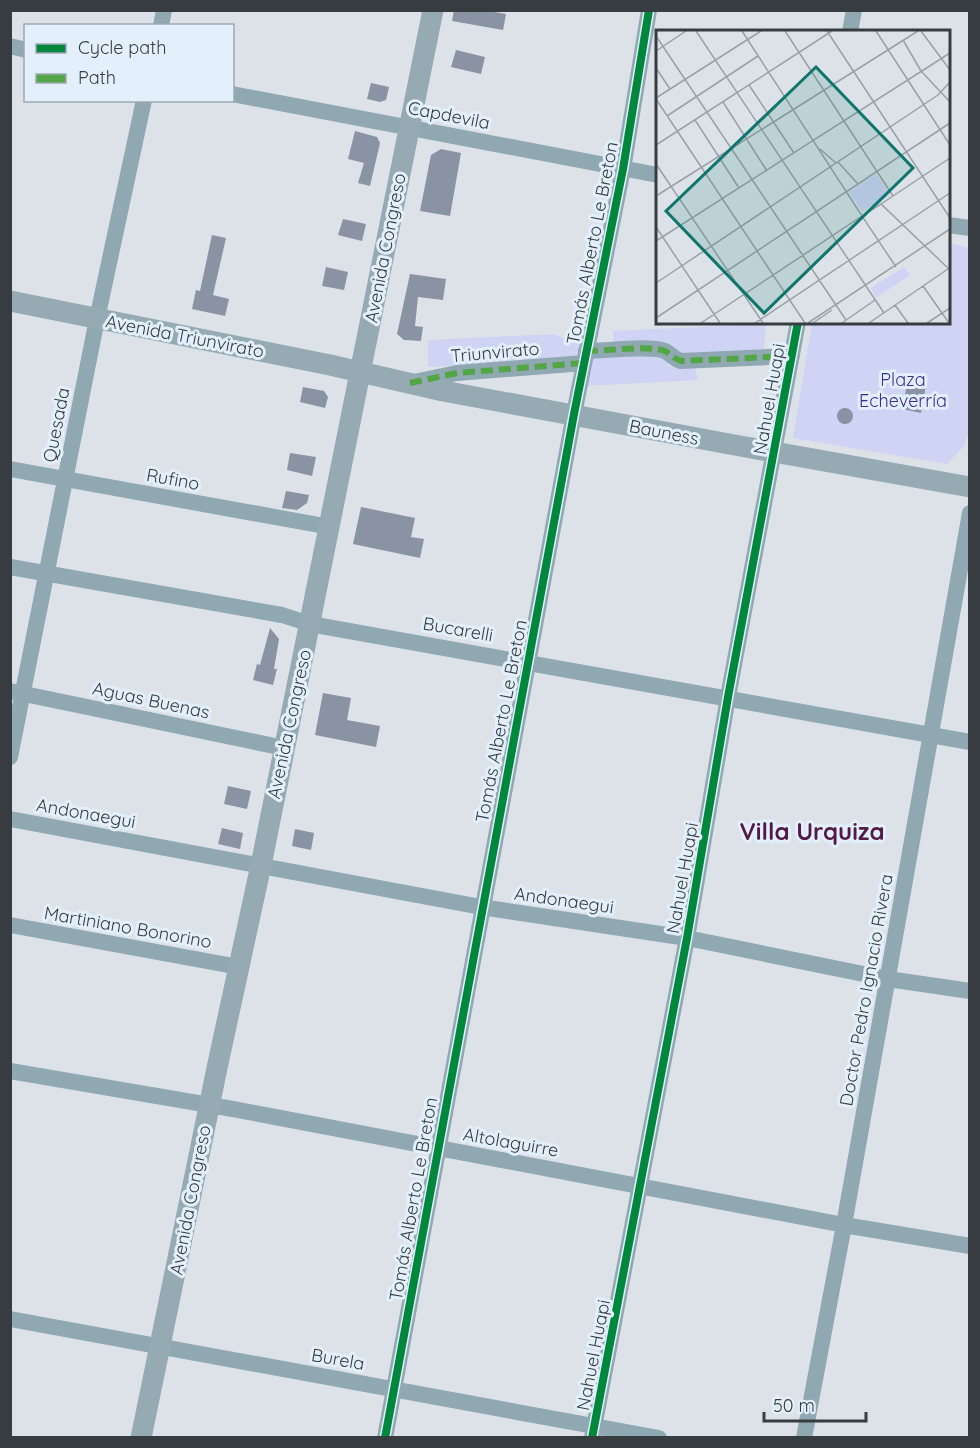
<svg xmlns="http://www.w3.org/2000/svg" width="980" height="1448" font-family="Quicksand,sans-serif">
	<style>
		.green { fill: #cfd4f4 }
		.building { fill: #8993a3 }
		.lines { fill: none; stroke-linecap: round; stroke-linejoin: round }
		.minor { stroke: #90a8b2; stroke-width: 16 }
		.major { stroke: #95aab2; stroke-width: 21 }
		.quiet { stroke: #53a646; stroke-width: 6; stroke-dasharray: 12 6; stroke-linecap: butt }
		.cycleway-casing { stroke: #e3f0fc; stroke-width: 11 }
		.cycleway { stroke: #00873e; stroke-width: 8 }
		.labels { text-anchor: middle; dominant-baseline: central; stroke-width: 6; stroke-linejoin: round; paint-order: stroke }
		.street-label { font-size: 18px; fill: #363c40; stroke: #e3f0fc }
		.park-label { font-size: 18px; fill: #3b2e94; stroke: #e3f0fc }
		.district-label { font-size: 24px; font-weight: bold; fill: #521a45; stroke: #e3f0fc }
		.inset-road { fill: none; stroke: #9aa0a5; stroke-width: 1.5 }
		.view { fill: #0f766e; fill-opacity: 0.15; stroke: #0f766e; stroke-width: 3 }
		.inset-edge { fill: none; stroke: #363c40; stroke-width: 3 }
	</style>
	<rect width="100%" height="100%" fill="#dce2e8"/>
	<path class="green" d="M949,243L969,248L970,426L965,445L947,464L793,438L812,323L948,322Z
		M766,324L764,350L682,355L614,346L613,331Z
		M554,334L568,341L573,338L582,339L581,350L574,360L428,367V340Z
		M597,356L666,357L668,366L694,365L698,380L584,386L591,360Z"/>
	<path class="building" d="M454,10H483L506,14L503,30L452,21Z
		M456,50L485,57L481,74L451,67Z
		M371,83L389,87L386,100L380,102L367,99Z
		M355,131L377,137L380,143L370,186L358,183L364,163L348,159Z
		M441,149L461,153L450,216L420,211L431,155Z
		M343,219L366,224L362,241L338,235Z
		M212,235L226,238L213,295L229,299L225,316L192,309L196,290L200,291Z
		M326,267L348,272L344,290L322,286Z
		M410,274L446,279L443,300L418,297L415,326L423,327L421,341L404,340L397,334Z
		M908,380L926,385L921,413L902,409Z
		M303,387L324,391L328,397L325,408L300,402Z
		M837 416a8 8 0 1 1 16 0a8 8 0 1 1-16 0Z
		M290,453L316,457L312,476L287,470Z
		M286,491L309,495L307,503L297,510L282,508Z
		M361,507L415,518L411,537L424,539L420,558L353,544Z
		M270,628L279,639L274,669H277L273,685L253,680L257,664L260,665Z
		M323,693L351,698L347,720L380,726L376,747L315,735Z
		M228,786L251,791L247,809L224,804Z
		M222,828L243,833L240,849L218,844Z
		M295,829L314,833L311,850L292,846Z"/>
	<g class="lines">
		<path class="minor" d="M161,26L164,10
			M850,32L854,10
			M10,46L26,50
			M232,94L658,175
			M948,225L970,228
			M586,351C605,351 649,345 665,351C671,354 674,359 681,361L792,356
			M414,382L457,373L584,363
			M10,469L330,527
			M10,567L282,615L310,624L970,742
			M10,691L284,748
			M10,757L97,319L144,100
			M10,819L481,907L687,938L888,979L970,991
			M10,925L239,967
			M10,1071L233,1109L844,1225L970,1246
			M10,1319L659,1438
			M385,1438L574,414L623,169L649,10
			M592,1438L687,938L728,697L798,322
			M804,1438L844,1225L970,513"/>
		<path class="major" d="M10,301L330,365L443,391L740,446L970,487
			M141,1438L217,1068L261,865L433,10"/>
		<path class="quiet" d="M586,351C605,351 649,345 665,351C671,354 674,359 681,361L792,356
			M410,383L457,373L584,363"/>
		<defs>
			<path id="cycleway" d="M385,1438L574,414L623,169L649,10
				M592,1438L687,938L728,697L798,322"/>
		</defs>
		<use href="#cycleway" class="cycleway-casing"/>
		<use href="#cycleway" class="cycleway"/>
	</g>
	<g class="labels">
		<g class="street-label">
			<text transform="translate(449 115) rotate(11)">Capdevila</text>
			<text transform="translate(592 243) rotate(-79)">Tomás Alberto Le Breton</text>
			<text transform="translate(385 248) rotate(-79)">Avenida Congreso</text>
			<text transform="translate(185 336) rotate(11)">Avenida Triunvirato</text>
			<text transform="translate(495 352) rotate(-5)">Triunvirato</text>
			<text transform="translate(769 399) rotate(-80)">Nahuel Huapi</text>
			<text transform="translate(56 425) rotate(-79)">Quesada</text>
			<text transform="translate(664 432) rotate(11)">Bauness</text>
			<text transform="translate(173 479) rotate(10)">Rufino</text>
			<text transform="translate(458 629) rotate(10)">Bucarelli</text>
			<text transform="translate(151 700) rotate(12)">Aguas Buenas</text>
			<text transform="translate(501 721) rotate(-79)">Tomás Alberto Le Breton</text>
			<text transform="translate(289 724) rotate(-78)">Avenida Congreso</text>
			<text transform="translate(86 813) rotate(10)">Andonaegui</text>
			<text transform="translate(682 878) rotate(-80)">Nahuel Huapi</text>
			<text transform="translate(564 900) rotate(8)">Andonaegui</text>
			<text transform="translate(128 927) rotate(10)">Martiniano Bonorino</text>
			<text transform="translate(866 990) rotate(-80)">Doctor Pedro Ignacio Rivera</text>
			<text transform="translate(511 1142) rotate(10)">Altolaguirre</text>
			<text transform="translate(413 1199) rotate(-80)">Tomás Alberto Le Breton</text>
			<text transform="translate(190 1200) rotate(-79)">Avenida Congreso</text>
			<text transform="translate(593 1355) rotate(-79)">Nahuel Huapi</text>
			<text transform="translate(338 1359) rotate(10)">Burela</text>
		</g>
		<g class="park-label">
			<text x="903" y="379">Plaza<tspan x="903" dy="21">Echeverría</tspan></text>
		</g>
		<g class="district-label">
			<text x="812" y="831">Villa Urquiza</text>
		</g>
	</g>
	<g transform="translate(656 30)">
		<rect width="294" height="294" fill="#dce2e8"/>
		<path d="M220,144L234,166L206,181L193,162ZM248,237L254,245L220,268L215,258Z" fill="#cfd4f4"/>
		<path class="inset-road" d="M40,1L228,283M86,1L206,186L225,174L294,240M129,1L237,166M171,1L294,188M220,1L294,115M265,1L294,40M0,6L190,290M247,10L265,41M0,21L30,1M0,38L14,59M265,41L294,72M93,55L138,123M0,68L105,1M0,69L149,293M67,72L111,141M11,86L102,26M39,90L83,158M0,115L176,1M164,119L180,133M182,132L202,154M0,134L107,293M0,166L262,1M225,174L294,128M0,197L64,293M0,211L294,23M0,253L282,65L294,52M267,256L293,293M239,275L252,293M0,288L294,93M45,293L206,186L240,237M99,293L294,163M152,293L294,199M157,293L176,280M186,293L219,270M213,293L292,239M271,293L294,278"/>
		<path class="view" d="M160,37L257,138L108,283L10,181Z"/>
		<rect width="294" height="294" class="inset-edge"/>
	</g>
	<rect width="980" height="1448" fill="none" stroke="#363c40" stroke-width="24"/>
	<rect x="24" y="24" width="210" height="78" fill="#e3f0fc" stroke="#9ea8b1" stroke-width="1.5"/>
	<rect x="36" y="44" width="30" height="9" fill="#00873e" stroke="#9ea8b1" stroke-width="1.5"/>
	<text x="78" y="54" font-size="18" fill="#363c40">Cycle path</text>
	<rect x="36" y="74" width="30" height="9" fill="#53a646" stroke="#9ea8b1" stroke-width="1.5"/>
	<text x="78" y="84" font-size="18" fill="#363c40">Path</text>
	<path d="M764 1412v9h102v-9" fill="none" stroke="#363c40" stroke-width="3"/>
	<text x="773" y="1412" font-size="18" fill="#363c40" stroke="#e3f0fc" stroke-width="4.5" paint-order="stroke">50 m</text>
</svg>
